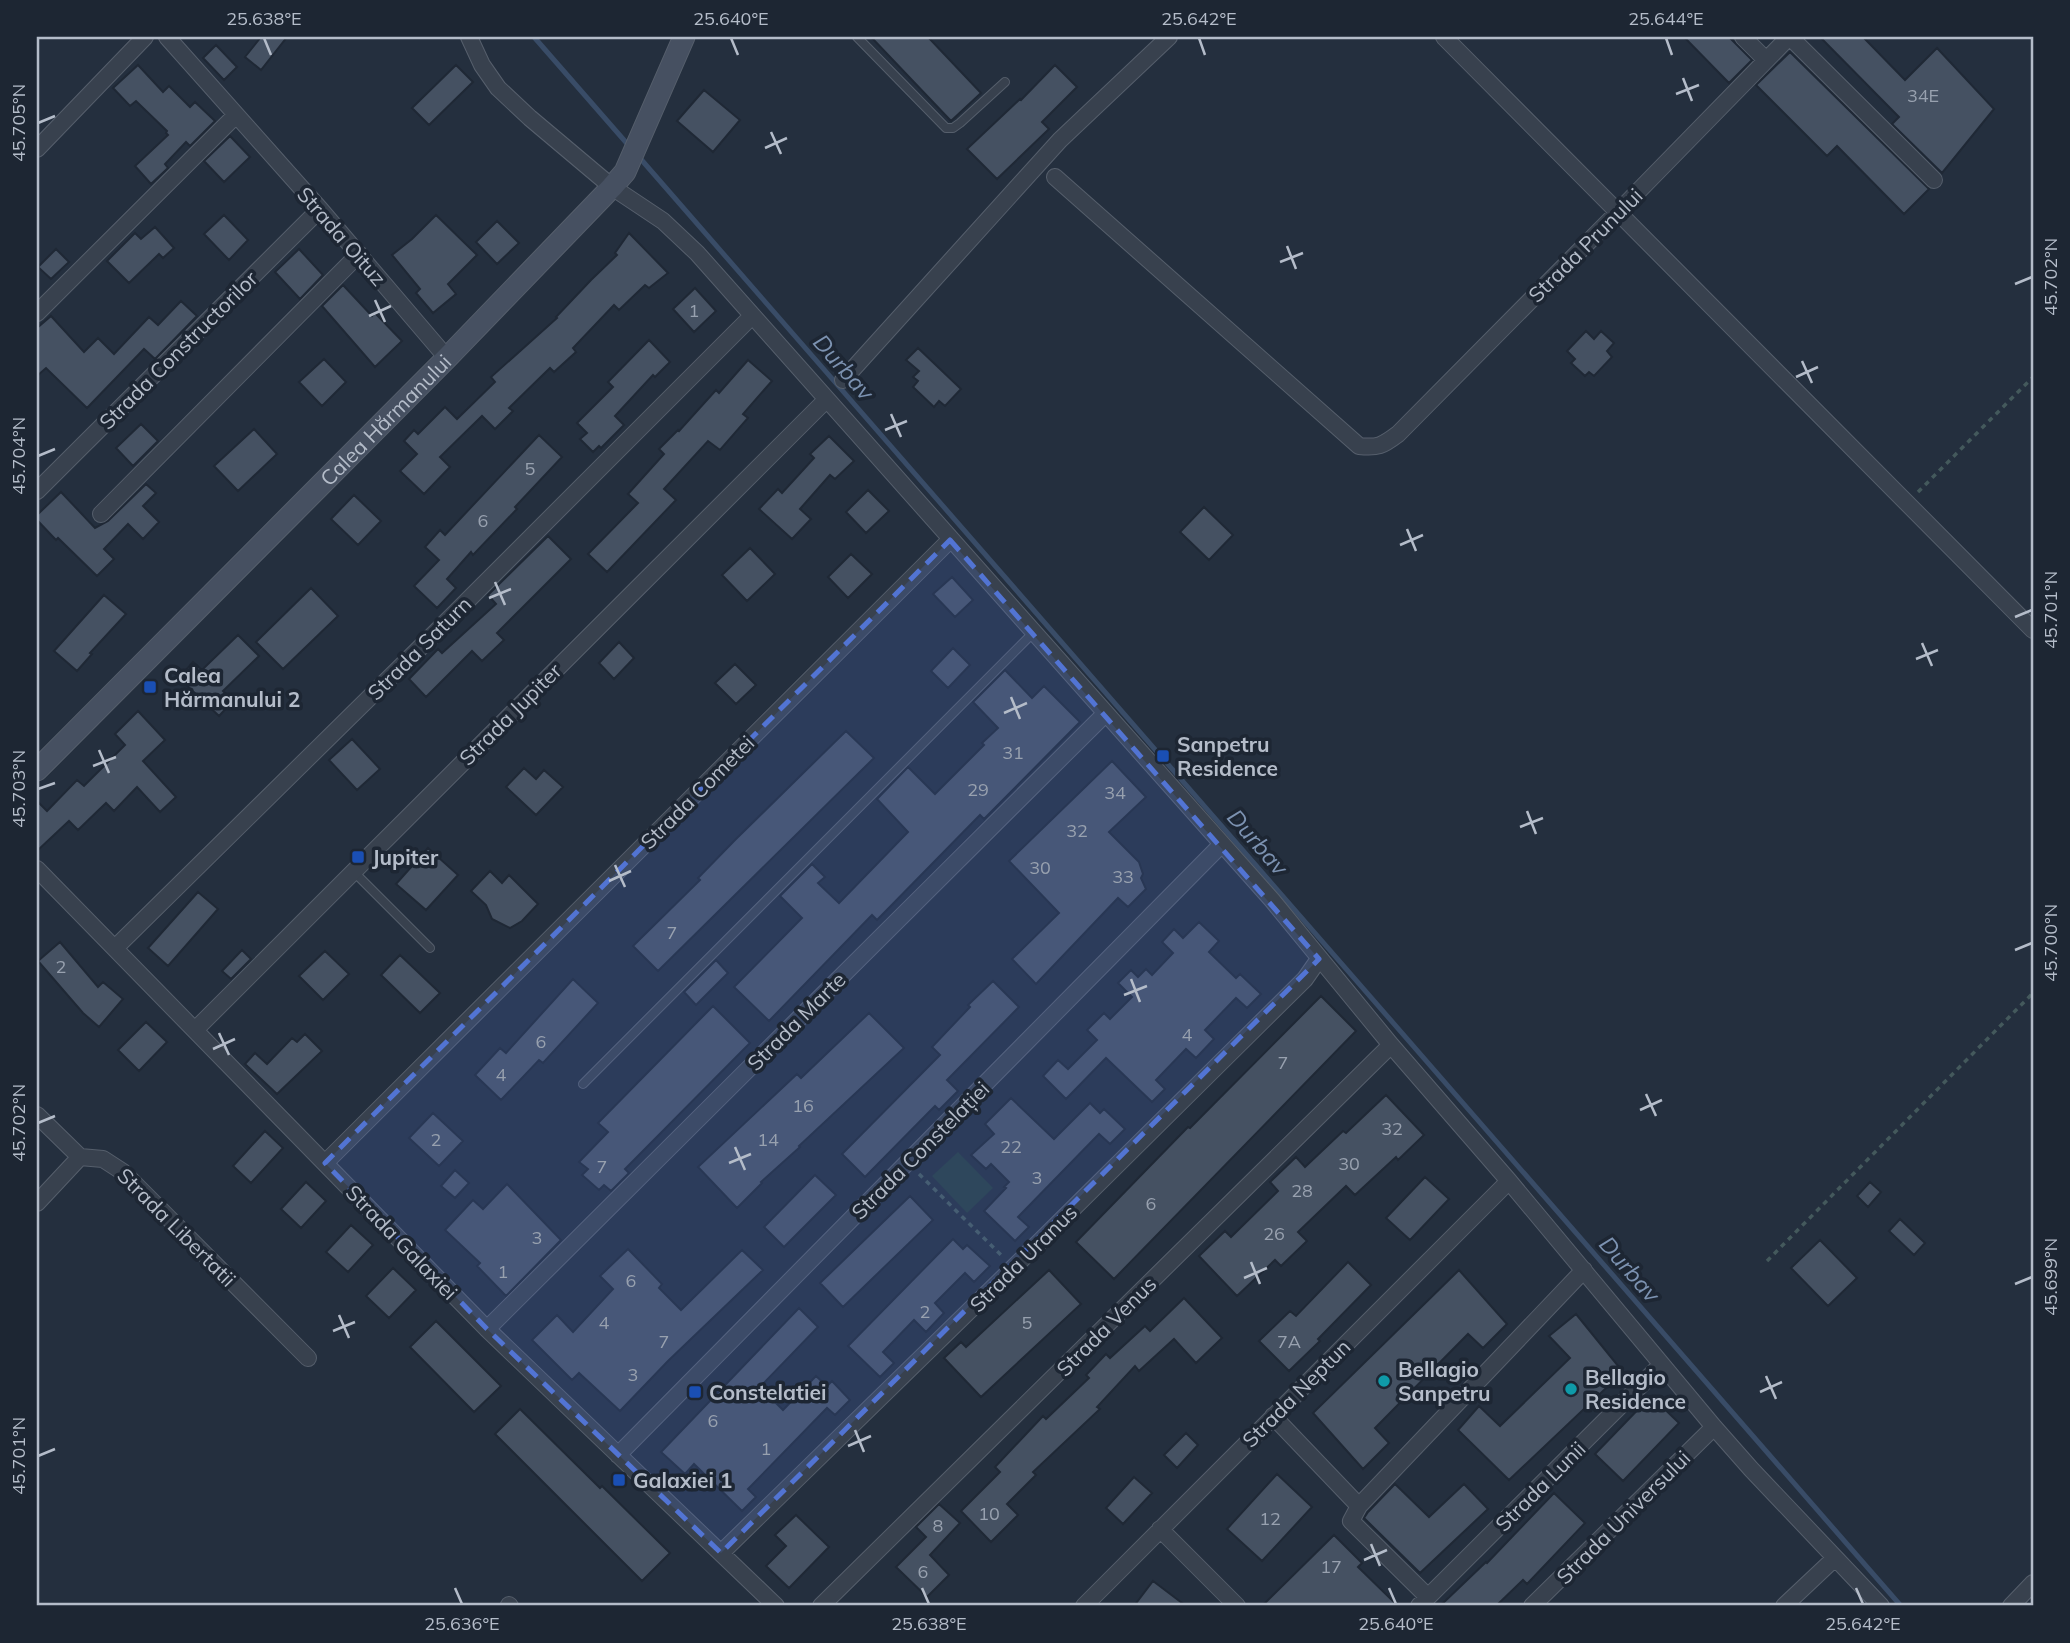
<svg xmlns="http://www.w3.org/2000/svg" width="2070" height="1643" font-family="Mulish,sans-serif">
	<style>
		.green { fill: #263c3f }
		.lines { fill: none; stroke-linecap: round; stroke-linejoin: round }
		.stream { stroke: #394c67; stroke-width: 5 }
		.building { fill: #455162; stroke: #1f2835; stroke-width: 2 }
		.lane-casing { stroke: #565f6c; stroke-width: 10 }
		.street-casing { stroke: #565f6c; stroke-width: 18 }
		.secondary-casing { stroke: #565f6c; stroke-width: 23 }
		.path { stroke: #44595c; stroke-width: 3.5; stroke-dasharray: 5 5; stroke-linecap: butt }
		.lane { stroke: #38414e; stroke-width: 8 }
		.street { stroke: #38414e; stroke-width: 16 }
		.secondary { stroke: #465061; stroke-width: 21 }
		.marked { fill: #5274d3; fill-opacity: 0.2; stroke: #5274d3; stroke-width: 5; stroke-dasharray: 14 9; stroke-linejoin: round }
		.ticks { fill: none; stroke: #b4bcc9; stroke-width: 2.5 }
		.transit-dot { fill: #1a4fb4; stroke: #1d2633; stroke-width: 2.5 }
		.culture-dot { fill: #0f9aa8; stroke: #1d2633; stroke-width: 2.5 }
		.labels { text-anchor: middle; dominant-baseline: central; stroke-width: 7; stroke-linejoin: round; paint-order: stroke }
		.number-label { font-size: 18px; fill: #98a1af }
		.street-label { font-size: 21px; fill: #b4bcc9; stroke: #1d2633 }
		.poi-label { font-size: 21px; font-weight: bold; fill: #b4bcc9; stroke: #1d2633; text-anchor: start }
		.water-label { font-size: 23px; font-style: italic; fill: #7c92b1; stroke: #1d2633 }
		.neatline { fill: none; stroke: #b4bcc9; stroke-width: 2.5 }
		.ticks-label { font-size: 18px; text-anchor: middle; fill: #b4bcc9 }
	</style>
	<rect width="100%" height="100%" fill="#242f3e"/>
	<path class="green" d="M958,1152L993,1188L967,1213L932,1176Z"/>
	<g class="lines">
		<path class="stream" d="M534,37L630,147
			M639,157L1901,1606"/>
	</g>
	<path class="building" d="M261,37H287L261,70L245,57Z
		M871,37H928L981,93L951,121Z
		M1684,37H1729L1752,60L1729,83Z
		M1820,37H1863L1905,80L1937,48L1994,109L1942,173L1892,124L1899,117Z
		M216,45L237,67L224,80L203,58Z
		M1790,52L1929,189L1904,214L1837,146L1827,156L1756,85Z
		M138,65L163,92L169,86L190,107L195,102L215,121L190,146L186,142L165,164L168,168L151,184L135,166L168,135L166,133L167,131L136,101L130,106L113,88Z
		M456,65L473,82L429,125L412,108Z
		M1055,65L1077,87L1042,122L1049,129L997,179L967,149L1020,99L1021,100Z
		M704,90L740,120L713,152L677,121Z
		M230,136L250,157L224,182L204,161Z
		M224,215L248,240L229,260L204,234Z
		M436,215L477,255L448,284L456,294L433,313L416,293L420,289L392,255L412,239Z
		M497,221L519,243L497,264L476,242Z
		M155,227L174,248L163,258L159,254L129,283L107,261L135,233L141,239Z
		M629,233L668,273L649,288L645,285L619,310L614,305L573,348L576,352L554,372L550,368L509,408L513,411L495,429L482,416L440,457L450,467L424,494L400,471L417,454L404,441L414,430L418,434L445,407L457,419L495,382L491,377L557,318L556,317L591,280L617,255L615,253Z
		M56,249L69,262L51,279L38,267Z
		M299,249L323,275L300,299L275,272Z
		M343,285L372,316L375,313L402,341L375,367L322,306Z
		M695,288L716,311L694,332L673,309Z
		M181,301L197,316L155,359L144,349L87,408L46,368L37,376V328L51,316L84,352L98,338L114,354L149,317L158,325Z
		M1586,331L1594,339L1601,331L1614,343L1607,351L1612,357L1594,376L1589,372L1585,376L1571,363L1575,359L1567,351Z
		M649,340L670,362L655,377L653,375L615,416L624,425L601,448L599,446L593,452L580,439L587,433L577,423L613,387L608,382Z
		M918,348L961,389L945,406L939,401L934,407L913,387L918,381L913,377L919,371L906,360Z
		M324,359L346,382L322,406L299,382Z
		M748,360L772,381L743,414L748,418L720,450L708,441L664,489L676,500L607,572L588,554L638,503L628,494L664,454L659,449L678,430L679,431L716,390L719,393Z
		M141,424L158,441L133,466L116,448Z
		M254,429L277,454L238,491L214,466Z
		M539,435L562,457L515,507L517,509L473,555L471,552L447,579L456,588L437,608L414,586L439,560L425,547L440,530L445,535Z
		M829,436L854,461L835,479L830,475L800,509L811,519L792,539L759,509L778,489L782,493L814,458L810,454Z
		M146,484L156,493L143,506L159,522L143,539L128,524L104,549L114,559L97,576L58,538L56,540L37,520V515L61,492L95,528L108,521Z
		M868,490L889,511L866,533L846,512Z
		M354,495L381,521L358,545L331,519Z
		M1204,507L1233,535L1209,560L1180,532Z
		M548,536L571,559L497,633L504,640L482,661L472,651L426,697L409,679L438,649L442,653L496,604L488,595Z
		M750,548L775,574L747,601L722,575Z
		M851,554L872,574L848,598L828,577Z
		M952,577L973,600L955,617L933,594Z
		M311,588L338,616L283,669L256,642Z
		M104,595L126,614L90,653L92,654L77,671L54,651Z
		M238,635L259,656L223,691L233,701L219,716L179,678L193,662L202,670Z
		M619,642L634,658L614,679L599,663Z
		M953,648L970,665L948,688L931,671Z
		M735,664L756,685L736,704L715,683Z
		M1005,670L1032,698L1044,686L1080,722L984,819L980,815L877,920L872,915L769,1021L734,987L802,918L780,896L812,864L825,877L818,883L839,903L908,832L877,799L908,767L935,794L984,745L982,743L998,728L973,702Z
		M138,711L165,740L143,761L176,797L160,812L137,787L114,811L106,803L78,830L69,821L37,851V801L47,811L77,780L84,786L125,745L115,734Z
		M846,731L874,758L658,971L633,946L700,880L698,878L735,840Z
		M352,739L380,769L357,790L329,760Z
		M1112,761L1146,797L1109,832L1139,862L1143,874L1141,878L1146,889L1128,907L1118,898L1036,984L1012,959L1059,913L1009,861Z
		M524,768L536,779L544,770L563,787L536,815L506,787Z
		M428,848L458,875L426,910L396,884Z
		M490,871L502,883L509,875L538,904L522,921L510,928L492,919L486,905L471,891Z
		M198,892L218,909L168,966L148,948Z
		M1199,922L1219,941L1209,952L1236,978L1240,974L1261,994L1247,1008L1236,998L1205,1030L1214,1039L1196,1058L1186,1049L1156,1080L1165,1089L1152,1102L1106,1058L1066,1099L1043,1076L1058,1060L1068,1069L1097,1040L1087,1030L1104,1013L1110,1019L1132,997L1118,983L1131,970L1138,977L1146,969L1152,975L1173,953L1162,942L1174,929L1183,938Z
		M60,942L98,987L103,982L123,999L99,1027L83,1013L38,961Z
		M242,950L251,959L231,979L222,971Z
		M325,951L349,974L323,1000L299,976Z
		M400,955L440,993L420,1013L381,975Z
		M716,960L728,973L696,1005L684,992Z
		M573,979L598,1003L543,1063L539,1060L501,1100L475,1075L500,1048L506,1053Z
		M993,981L1019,1007L947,1080L958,1091L939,1110L935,1106L865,1177L842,1154L940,1055L932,1047L970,1007L968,1005Z
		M1321,996L1356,1031L1114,1279L1076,1242L1188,1127L1190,1128Z
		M713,1006L750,1043L625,1169L629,1173L611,1191L604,1185L599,1190L582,1175L588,1169L579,1162L608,1132L598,1123Z
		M869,1013L904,1048L799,1146L800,1147L761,1182L762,1183L737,1208L698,1167L797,1074L801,1078Z
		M146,1022L167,1042L139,1071L118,1050Z
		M305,1034L322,1051L277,1094L245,1064L255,1053L267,1064L292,1038L297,1042Z
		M1386,1095L1424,1135L1398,1160L1396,1157L1355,1195L1346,1186L1298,1232L1307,1241L1281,1266L1275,1260L1237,1296L1199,1256L1225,1231L1231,1237L1278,1191L1270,1182L1296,1157L1305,1167L1343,1131L1346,1133Z
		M1011,1098L1054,1139L1090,1103L1100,1113L1104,1109L1125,1129L1110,1144L1099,1134L1018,1217L1029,1227L1015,1241L984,1211L1006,1188L1004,1187L1009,1182L991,1164L986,1169L971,1155L994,1134L985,1124Z
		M433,1113L463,1141L439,1166L409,1138Z
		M265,1131L283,1148L251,1183L233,1166Z
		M455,1170L469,1183L455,1198L441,1186Z
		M815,1175L836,1195L784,1247L764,1227Z
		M1425,1177L1449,1199L1410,1240L1386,1218Z
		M306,1182L326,1201L301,1228L281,1209Z
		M1870,1182L1881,1192L1868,1207L1857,1196Z
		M507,1184L561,1240L506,1296L477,1266L480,1263L445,1230L473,1200L483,1209Z
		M910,1196L933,1220L843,1307L820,1283Z
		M1900,1219L1925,1243L1914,1255L1889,1231Z
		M351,1225L373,1245L348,1272L326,1252Z
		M953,1239L963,1249L967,1245L990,1266L974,1282L965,1273L935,1303L944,1313L926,1332L914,1320L883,1352L894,1363L880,1377L848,1346Z
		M1820,1240L1857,1278L1828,1306L1791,1268Z
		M628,1249L662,1284L659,1288L681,1310L742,1250L763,1270L668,1361L620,1411L579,1373L572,1380L532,1340L557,1315L573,1332L613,1289L600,1276Z
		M1348,1262L1371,1285L1318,1339L1320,1341L1289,1371L1259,1341L1290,1311L1296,1316Z
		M393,1268L416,1290L389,1318L366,1296Z
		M1049,1270L1081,1304L981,1397L944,1358L961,1342L966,1347Z
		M1459,1270L1507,1324L1483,1348L1468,1334L1375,1428L1389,1443L1363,1469L1313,1413Z
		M1184,1298L1222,1338L1196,1363L1174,1339L1139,1371L1135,1366L1097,1407L1100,1409L1033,1472L1036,1475L1007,1504L1018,1515L991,1542L961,1511L1000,1472L995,1467L1043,1416L1046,1419L1089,1378L1086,1375L1106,1354L1110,1358L1145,1326L1150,1331Z
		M799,1308L818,1327L760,1387L783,1410L816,1376L827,1386L832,1381L850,1400L835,1415L827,1408L748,1489L756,1497L742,1511L694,1464L685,1474L661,1452Z
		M1576,1314L1623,1372L1509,1480L1458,1430L1479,1406L1500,1426L1570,1358L1549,1336Z
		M436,1321L501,1386L474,1412L410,1347Z
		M1651,1396L1679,1423L1623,1481L1595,1454Z
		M520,1409L600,1488L602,1486L670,1553L642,1581L495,1434Z
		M1186,1433L1198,1445L1177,1468L1164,1455Z
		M1277,1474L1312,1507L1262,1561L1227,1529Z
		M1134,1477L1152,1493L1123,1524L1106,1508Z
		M1395,1484L1429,1517L1464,1484L1488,1509L1420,1573L1364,1518L1368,1512Z
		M1554,1493L1585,1523L1527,1584L1523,1580L1496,1606H1440L1486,1562L1487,1563Z
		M939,1504L960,1523L930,1555L949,1575L927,1597L896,1567L926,1537L916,1527Z
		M796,1515L829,1547L789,1588L766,1566L786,1546L775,1535Z
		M1334,1535L1362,1563L1358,1567L1398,1606H1262Z
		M1153,1581L1186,1606H1134Z"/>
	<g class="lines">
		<defs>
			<path id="lane" d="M857,37L946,128H953L960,123L1005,82
				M353,871L430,948
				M583,1084L1033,633"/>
			<path id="street" d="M167,37L320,209L447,358
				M469,37L482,65L498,88L530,118L612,187L663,221L697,253L1272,900L1391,1045L1509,1181L1714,1427L1751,1469L1881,1606
				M1444,37L2033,630
				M1743,37L1766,60
				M1790,37L1934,180
				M37,149L145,37
				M1055,177L1359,446C1378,448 1382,446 1398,434L1618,212L1789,37
				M37,313L236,115
				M843,380L1060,140L1169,37
				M37,491L320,209
				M101,514L359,254
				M37,869L487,1329L776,1606
				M115,948L435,633L752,316
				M196,1029L826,400
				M37,1115L80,1157L103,1159L123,1172L308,1358
				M325,1163L950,540
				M37,1203L80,1157
				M487,1329L1105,714
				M1273,1416L1359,1506L1351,1521L1428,1597
				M618,1455L1222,844
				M1359,1506L1584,1270
				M1160,1529L1237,1606
				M721,1553L1013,1268L1305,979L1319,959
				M509,1605L510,1606
				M821,1606L1391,1045
				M1084,1606L1509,1181
				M1419,1606L1661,1365
				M1532,1606L1714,1427
				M1784,1606L1835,1558
				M2011,1606L2033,1583"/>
			<g id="secondary">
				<path id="s1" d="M37,770L447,358L612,187L625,172L684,37"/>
			</g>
		</defs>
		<use href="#lane" class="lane-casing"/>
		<use href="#street" class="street-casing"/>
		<use href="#secondary" class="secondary-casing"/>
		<path class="path" d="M1918,492L2033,377
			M919,1174L1003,1257
			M1767,1261L2033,993"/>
		<use href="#lane" class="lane"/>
		<use href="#street" class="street"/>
		<use href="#secondary" class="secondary"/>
	</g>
	<path class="marked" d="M950,540L1319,959L721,1553L487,1329L325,1163Z"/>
	<path class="ticks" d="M264,38L271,55M731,38L738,55M1199,38L1205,55M1666,38L1672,55M1683,78L1692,101M1676,94L1699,85M38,123L55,116M771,132L781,154M765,148L787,138M1287,246L1296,269M1280,262L1303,253M2015,284L2032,277M375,300L385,322M369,316L391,306M1802,361L1812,383M1796,377L1818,367M891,414L901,437M885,430L907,421M38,456L55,449M1407,529L1416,551M1400,545L1423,535M495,582L505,605M489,598L511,589M2015,617L2032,610M1922,643L1932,666M1916,659L1938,650M1011,697L1020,719M1004,713L1027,703M99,750L109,773M93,766L116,757M38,789L55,783M1527,811L1536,834M1520,827L1543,818M615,865L625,887M609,881L631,871M2015,950L2032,943M1131,979L1140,1002M1124,995L1147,986M219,1033L229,1055M213,1049L235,1039M1646,1094L1656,1116M1640,1110L1662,1100M38,1123L55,1116M735,1147L745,1170M729,1163L751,1154M1251,1262L1260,1284M1244,1278L1267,1268M2015,1284L2032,1277M339,1315L349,1338M333,1331L355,1322M1766,1376L1776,1399M1760,1392L1782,1382M855,1430L864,1452M848,1446L871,1436M38,1456L55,1449M1371,1544L1380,1566M1364,1560L1387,1550M455,1588L462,1604M922,1588L929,1604M1389,1588L1396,1604M1856,1588L1863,1604"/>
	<g class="transit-dot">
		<rect x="143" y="680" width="14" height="14" rx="3.5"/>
		<rect x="1156" y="749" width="14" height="14" rx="3.5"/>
		<rect x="351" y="850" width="14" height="14" rx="3.5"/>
		<rect x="688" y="1385" width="14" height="14" rx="3.5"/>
		<rect x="612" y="1473" width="14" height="14" rx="3.5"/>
	</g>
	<g class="culture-dot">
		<circle cx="1384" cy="1381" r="7"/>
		<circle cx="1571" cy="1389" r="7"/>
	</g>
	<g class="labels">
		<g class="number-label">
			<text x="1923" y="95">34E</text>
			<text x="694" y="310">1</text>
			<text x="530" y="468">5</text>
			<text x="483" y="520">6</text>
			<text x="1013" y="752">31</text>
			<text x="978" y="789">29</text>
			<text x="1115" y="792">34</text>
			<text x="1077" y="830">32</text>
			<text x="1040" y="867">30</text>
			<text x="1123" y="876">33</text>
			<text x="672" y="932">7</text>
			<text x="61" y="966">2</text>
			<text x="1187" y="1034">4</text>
			<text x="541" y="1041">6</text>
			<text x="1283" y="1062">7</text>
			<text x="501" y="1074">4</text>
			<text x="803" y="1105">16</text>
			<text x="1392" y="1128">32</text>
			<text x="436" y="1139">2</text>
			<text x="768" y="1139">14</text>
			<text x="1011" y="1146">22</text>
			<text x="1349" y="1163">30</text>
			<text x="602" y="1166">7</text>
			<text x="1037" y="1177">3</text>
			<text x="1302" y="1190">28</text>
			<text x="1151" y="1203">6</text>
			<text x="1274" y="1233">26</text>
			<text x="537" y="1237">3</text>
			<text x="503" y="1271">1</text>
			<text x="631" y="1280">6</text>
			<text x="925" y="1311">2</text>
			<text x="604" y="1322">4</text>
			<text x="1027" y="1322">5</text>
			<text x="664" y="1341">7</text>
			<text x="1289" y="1341">7A</text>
			<text x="633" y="1374">3</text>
			<text x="713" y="1420">6</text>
			<text x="766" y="1448">1</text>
			<text x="989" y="1513">10</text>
			<text x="1270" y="1518">12</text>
			<text x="938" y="1525">8</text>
			<text x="1331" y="1566">17</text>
			<text x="923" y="1571">6</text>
		</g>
		<g class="street-label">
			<text transform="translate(342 236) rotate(49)">Strada Oituz</text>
			<text transform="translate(1585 245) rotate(-45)">Strada Prunului</text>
			<text transform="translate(178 350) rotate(-45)">Strada Constructorilor</text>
			<text stroke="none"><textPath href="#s1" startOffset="494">Calea Hărmanului</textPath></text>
			<text transform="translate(419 648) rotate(-45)">Strada Saturn</text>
			<text transform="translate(510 714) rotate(-45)">Strada Jupiter</text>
			<text transform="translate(697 792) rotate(-45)">Strada Cometei</text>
			<text transform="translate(796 1021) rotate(-45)">Strada Marte</text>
			<text transform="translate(920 1150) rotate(-45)">Strada Constelației</text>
			<text transform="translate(177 1227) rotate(45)">Strada Libertatii</text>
			<text transform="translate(402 1242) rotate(46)">Strada Galaxiei</text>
			<text transform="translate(1023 1258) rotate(-45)">Strada Uranus</text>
			<text transform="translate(1106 1326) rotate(-45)">Strada Venus</text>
			<text transform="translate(1296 1393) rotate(-45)">Strada Neptun</text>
			<text transform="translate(1540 1486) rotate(-45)">Strada Lunii</text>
			<text transform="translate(1623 1517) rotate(-45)">Strada Universului</text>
		</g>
		<g class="poi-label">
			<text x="164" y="675">Calea<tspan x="164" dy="24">Hărmanului 2</tspan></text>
			<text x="1177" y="744">Sanpetru<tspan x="1177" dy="24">Residence</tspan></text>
			<text x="372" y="857">Jupiter</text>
			<text x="1398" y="1369">Bellagio<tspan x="1398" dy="24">Sanpetru</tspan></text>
			<text x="1585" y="1377">Bellagio<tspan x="1585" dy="24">Residence</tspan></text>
			<text x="709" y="1392">Constelatiei</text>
			<text x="633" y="1480">Galaxiei 1</text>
		</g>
		<g class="water-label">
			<text transform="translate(844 367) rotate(49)">Durbav</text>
			<text transform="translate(1258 842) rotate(49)">Durbav</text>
			<text transform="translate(1630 1269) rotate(49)">Durbav</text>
		</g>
	</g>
	<rect width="2070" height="1643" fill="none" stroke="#1d2633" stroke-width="77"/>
	<rect x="38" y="38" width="1994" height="1566" class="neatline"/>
	<g class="ticks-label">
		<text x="264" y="25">25.638°E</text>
		<text x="731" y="25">25.640°E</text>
		<text x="1199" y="25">25.642°E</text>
		<text x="1666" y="25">25.644°E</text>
		<text transform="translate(19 123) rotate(-90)" y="6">45.705°N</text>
		<text transform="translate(2051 277) rotate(-90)" y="6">45.702°N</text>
		<text transform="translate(19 456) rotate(-90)" y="6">45.704°N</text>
		<text transform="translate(2051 610) rotate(-90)" y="6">45.701°N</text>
		<text transform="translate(19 789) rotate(-90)" y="6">45.703°N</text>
		<text transform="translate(2051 943) rotate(-90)" y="6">45.700°N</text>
		<text transform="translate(19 1123) rotate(-90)" y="6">45.702°N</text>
		<text transform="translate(2051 1277) rotate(-90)" y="6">45.699°N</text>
		<text transform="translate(19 1456) rotate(-90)" y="6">45.701°N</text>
		<text x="462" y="1630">25.636°E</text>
		<text x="929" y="1630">25.638°E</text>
		<text x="1396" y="1630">25.640°E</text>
		<text x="1863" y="1630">25.642°E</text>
	</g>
</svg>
